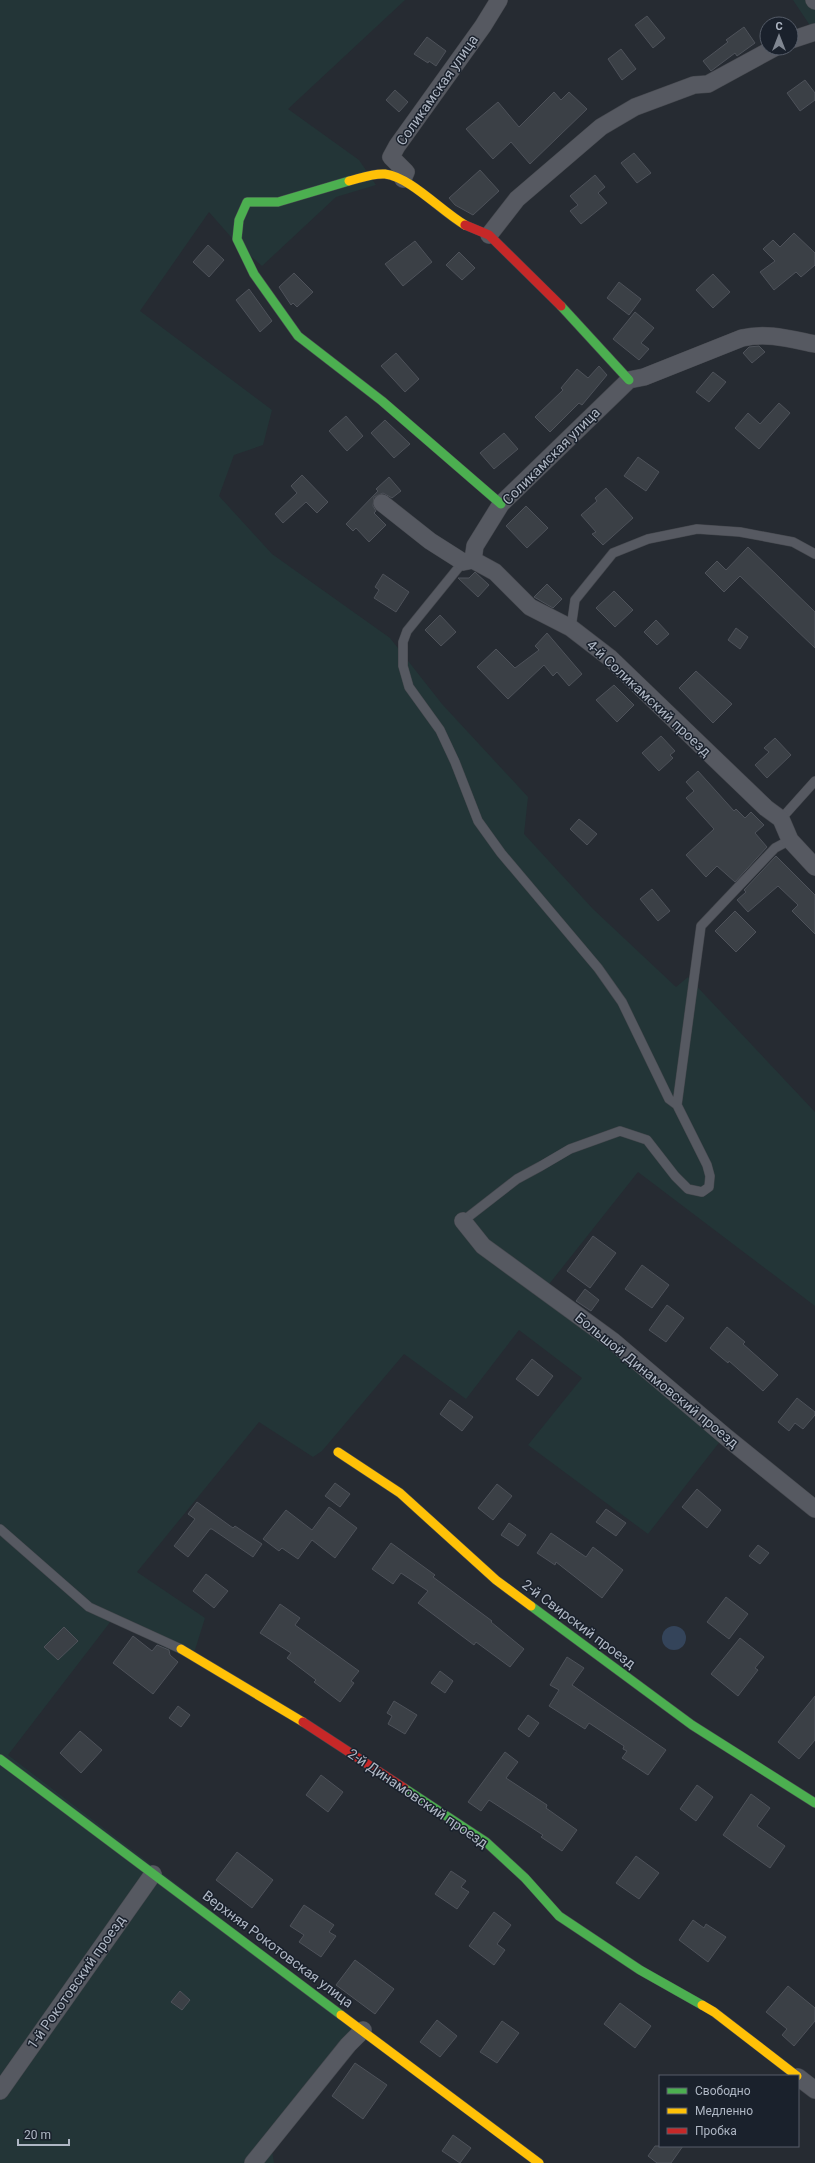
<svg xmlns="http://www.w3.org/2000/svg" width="815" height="2163" font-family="Roboto,sans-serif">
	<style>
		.green { fill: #233537 }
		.water { fill: #34445a }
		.building { fill: #3b4046; stroke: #4e525a }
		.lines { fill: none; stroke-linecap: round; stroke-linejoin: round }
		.lane-casing { stroke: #44474d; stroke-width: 10 }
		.street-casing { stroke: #44474d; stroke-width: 18 }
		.fast-casing { stroke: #44474d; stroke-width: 10 }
		.slow-casing { stroke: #44474d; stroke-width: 10 }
		.jam-casing { stroke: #44474d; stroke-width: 10 }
		.lane { stroke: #565961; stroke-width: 9 }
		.street { stroke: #565961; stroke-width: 17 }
		.fast { stroke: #4caf50; stroke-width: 9 }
		.slow { stroke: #ffc107; stroke-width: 9 }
		.jam { stroke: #c62828; stroke-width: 9 }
		.labels { text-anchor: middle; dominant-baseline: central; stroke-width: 3; stroke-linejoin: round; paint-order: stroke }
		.street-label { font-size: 14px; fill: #afb7c4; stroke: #1a212c }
	</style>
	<rect width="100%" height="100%" fill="#262b32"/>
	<path class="green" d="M0,0H405L288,109L359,160L376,185L336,197L262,266L238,245L209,212L140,311L272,410L263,445L234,455L219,496L272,554L390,638L442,704L528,797L524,834L593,909L676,987L688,977L815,1112V1306L638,1172L546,1288L731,1432L718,1444L648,1534L528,1445L582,1378L519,1330L466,1399L404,1354L322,1451L313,1457L259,1422L137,1572L205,1618L195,1650L183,1656L111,1621L8,1755L365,2028L272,2150L274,2163H0Z
		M793,0H815V37H811L809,24Z"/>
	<path class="water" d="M662 1638a12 12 0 1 1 24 0a12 12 0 1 1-24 0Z"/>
	<path class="building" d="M647,16L665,38L653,48L635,25Z
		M744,27L755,43L737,56L735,53L711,71L703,61L728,42L726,40Z
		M427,37L446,51L436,66L429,61L428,63L414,54Z
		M621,49L636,69L622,80L608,59Z
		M805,80L815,93V100L800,111L787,93Z
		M395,90L408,102L399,112L386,100Z
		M554,92L561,100L569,92L587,109L530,164L511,142L493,159L466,129L498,102L519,127Z
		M634,153L651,173L637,183L621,163Z
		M480,170L499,191L473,215L455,205L449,198Z
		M595,175L605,187L598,193L607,203L581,224L570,211L578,205L570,196Z
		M794,233L815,253V265L801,277L796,272L774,290L760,272L775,261L763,249L773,240L780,247Z
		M415,241L432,262L403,286L385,264Z
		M208,245L224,260L209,277L193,262Z
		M459,252L475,268L462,280L446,265Z
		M294,273L313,292L297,307L293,303L291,305L279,287Z
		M713,274L730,292L713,308L696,290Z
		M619,282L641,299L629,315L607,298Z
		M249,289L272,321L260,332L236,300Z
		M635,312L654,328L641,343L649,349L639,360L613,339Z
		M759,346L765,352L752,363L743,353L749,347Z
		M396,353L419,379L405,392L381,366Z
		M599,366L607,375L582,405L579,403L550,432L535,417L563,390L561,388L577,369L588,378Z
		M713,372L726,382L709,402L696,392Z
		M779,403L790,413L759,449L735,428L748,413L760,424Z
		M346,416L363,436L347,451L329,431Z
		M385,420L410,444L394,458L371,433Z
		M504,433L518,449L494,469L480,453Z
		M638,457L659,472L646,491L624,476Z
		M302,475L328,502L317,513L306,502L283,523L275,514L297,493L291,486Z
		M389,477L401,491L392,498L383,493L374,497L373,506L376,511L374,513L386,525L369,542L356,528L353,531L346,524L378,491L376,489Z
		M606,488L633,518L603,545L592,534L596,532L581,515L597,501L595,498Z
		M526,506L548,528L527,548L506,526Z
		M748,547L815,612V648L740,576L724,592L705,573L717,561L726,570Z
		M475,572L489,585L478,597L458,578H469Z
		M383,574L409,592L396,612L374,598L379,590L375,587Z
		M547,584L562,599L553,608L534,597Z
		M614,591L633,610L615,627L596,608Z
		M440,615L456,632L441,646L425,630Z
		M656,620L669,634L657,645L644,632Z
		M736,628L748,637L740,649L728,640Z
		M547,633L582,674L569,686L557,672L553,676L544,665L508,699L477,667L496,649L515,668L539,650L535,646Z
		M696,671L732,704L713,723L679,688Z
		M614,685L634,705L617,722L596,700Z
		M661,736L675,751L670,755L673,758L659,771L642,753Z
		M775,738L791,755L767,778L755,765L769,752L764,748Z
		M698,771L734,811L736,809L745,818L751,812L764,825L755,833L767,847L735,882L717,866L706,877L686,855L714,829L686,798L694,791L686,782Z
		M579,819L597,834L587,845L570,829Z
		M776,856L815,895V934L792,911L798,905L778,886L748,912L737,900L746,892L744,890Z
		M652,889L670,911L658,921L640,899Z
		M735,911L756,932L736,952L715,931Z
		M593,1236L616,1253L590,1288L567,1271Z
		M642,1265L669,1285L652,1308L625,1289Z
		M585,1289L599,1300L591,1311L576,1301Z
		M667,1305L684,1318L666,1342L649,1330Z
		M727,1327L745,1342L743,1344L778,1375L763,1391L729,1361L728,1363L710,1348Z
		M532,1359L553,1376L538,1396L516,1379Z
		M797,1398L815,1412V1415L803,1429L795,1423L789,1431L778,1422Z
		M450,1400L473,1417L462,1431L440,1414Z
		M335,1483L350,1494L340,1507L325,1496Z
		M497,1484L512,1496L493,1520L478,1508Z
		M697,1489L721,1510L707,1528L682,1507Z
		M197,1502L233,1528L235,1526L262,1544L253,1557L212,1529H210L188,1557L174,1546L195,1519L188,1514Z
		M329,1507L357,1528L335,1558L312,1540L298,1559L282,1548L279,1551L263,1539L286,1510L312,1530Z
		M606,1509L626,1523L616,1536L596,1522Z
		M509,1523L526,1535L518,1546L501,1535Z
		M551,1533L586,1557L593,1547L623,1570L602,1598L556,1562L555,1565L537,1553Z
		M391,1543L435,1575L433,1577L492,1621L491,1622L524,1649L510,1667L476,1642L474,1645L418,1603L428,1591L401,1573L393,1584L372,1569Z
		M758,1545L769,1553L760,1564L749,1556Z
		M206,1574L228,1591L214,1608L193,1591Z
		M726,1597L748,1614L729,1639L707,1622Z
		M280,1604L300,1618L295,1625L359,1671L351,1681L354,1683L340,1702L314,1682L316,1680L287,1658L291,1653L260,1633Z
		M64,1627L78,1641L58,1660L44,1647Z
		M133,1636L152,1651L157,1645L169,1650L170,1655L178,1662L153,1694L113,1663Z
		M740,1638L764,1657L755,1668L758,1670L738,1696L711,1674Z
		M567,1657L584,1668L572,1685L666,1750L648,1775L622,1758L627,1751L623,1749L624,1746L589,1723L585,1729L549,1706L559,1690L550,1685Z
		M440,1671L453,1681L445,1693L431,1683Z
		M815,1696V1740L799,1759L778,1742Z
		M394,1701L417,1715L405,1734L388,1724L392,1716L387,1713Z
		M178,1706L190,1715L181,1727L169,1718Z
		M528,1715L539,1723L529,1737L518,1729Z
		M80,1731L102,1750L81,1773L60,1753Z
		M505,1752L518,1762L506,1778L547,1805L546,1808L577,1830L562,1851L541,1837L543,1835L489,1800L481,1811L468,1802Z
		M321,1775L343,1792L328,1812L306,1795Z
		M697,1785L713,1797L696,1821L680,1809Z
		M751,1794L770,1808L757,1826L785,1846L770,1868L723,1835Z
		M237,1852L273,1880L252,1908L216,1880Z
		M636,1856L659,1873L639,1899L616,1883Z
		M451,1871L466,1881L461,1887L469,1892L457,1909L435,1894Z
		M304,1905L334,1925L329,1932L336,1936L321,1957L299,1942L304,1935L290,1926Z
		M494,1912L511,1925L497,1944L505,1950L494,1965L469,1946Z
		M693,1920L704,1928L706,1924L726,1937L708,1962L679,1940Z
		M355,1960L394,1989L375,2014L336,1985Z
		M788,1986L815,2008V2021L794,2046L782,2035L787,2029L766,2012Z
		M180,1991L190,2000L182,2010L171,2002Z
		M620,2003L651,2026L635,2048L604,2024Z
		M437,2020L457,2036L440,2057L420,2042Z
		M502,2021L519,2033L497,2063L480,2052Z
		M355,2063L387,2085L363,2119L332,2096Z
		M453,2135L471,2148L460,2163L442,2151Z
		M655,2146H683L671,2163H657L648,2156Z"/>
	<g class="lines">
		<defs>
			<path id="lane" d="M463,562L407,631L403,642V666L409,687L440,730L455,762L478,821L501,853L598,968L622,1002L669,1099L677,1105
				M571,628L575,600L613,553L648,539L697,529L740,532L793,542L815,554
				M781,819L815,781
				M463,1221L517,1179L541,1166L570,1149L620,1131L647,1140L675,1176L688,1189L702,1192L709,1187L710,1176L707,1165L677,1105L701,926L775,848L790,840
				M0,1529L89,1607L181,1649"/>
			<path id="street" d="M814,0L815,1
				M791,40L815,32
				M403,179L406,172L391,157L397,146L483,26L499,0
				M489,235L517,199L601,127L635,107L694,85L708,84L774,48
				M382,503L430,541L463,562L473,560L495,572L530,607L571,628L610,658L766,808L781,819L790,840L815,867
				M473,560L475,546L501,504L629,380L644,377L742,338C767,332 790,339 815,344
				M463,1221L483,1246L613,1341L726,1437L815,1509
				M798,2077L815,2090
				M0,2091L153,1874
				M253,2163L348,2045L363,2030"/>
			<path id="fast" d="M349,181L278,202H247L239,220L237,239L254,274L298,336L382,401L501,504
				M561,306L629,380
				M531,1606L692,1725L815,1803
				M0,1759L341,2015
				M404,1788L486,1842L525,1878L559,1916L640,1970L702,2005"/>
			<path id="slow" d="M349,181C361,178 373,173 385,174C410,177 441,211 465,225
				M338,1452L400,1493L496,1580L531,1606
				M181,1649L303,1722
				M702,2005L714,2012L797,2076
				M341,2015L539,2163"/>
			<path id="jam" d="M465,225L489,235L561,306
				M303,1722L404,1788"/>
		</defs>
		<use href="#lane" class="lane-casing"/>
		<use href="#street" class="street-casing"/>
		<use href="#fast" class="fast-casing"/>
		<use href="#slow" class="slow-casing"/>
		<use href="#jam" class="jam-casing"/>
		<use href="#lane" class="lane"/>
		<use href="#street" class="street"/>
		<use href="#fast" class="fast"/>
		<use href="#slow" class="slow"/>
		<use href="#jam" class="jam"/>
	</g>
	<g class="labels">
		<g class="street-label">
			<text transform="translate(437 90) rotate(-55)">Соликамская улица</text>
			<text transform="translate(551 456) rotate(-45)">Соликамская улица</text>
			<text transform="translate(649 698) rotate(43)">4-й Соликамский проезд</text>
			<text transform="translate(657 1380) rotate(39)">Большой Динамовский проезд</text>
			<text transform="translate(579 1624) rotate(37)">2-й Свирский проезд</text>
			<text transform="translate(418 1798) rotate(34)">2-й Динамовский проезд</text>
			<text transform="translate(278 1949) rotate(37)">Верхняя Рокотовская улица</text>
			<text transform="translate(76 1982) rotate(-55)">1-й Рокотовский проезд</text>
		</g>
	</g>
	<rect x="659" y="2075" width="140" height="72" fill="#1a212c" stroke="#565d69"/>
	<rect x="667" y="2088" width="20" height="6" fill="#4caf50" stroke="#565d69"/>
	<text x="695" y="2095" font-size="12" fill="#afb7c4">Свободно</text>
	<rect x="667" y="2108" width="20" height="6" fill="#ffc107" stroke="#565d69"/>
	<text x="695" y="2115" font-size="12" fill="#afb7c4">Медленно</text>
	<rect x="667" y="2128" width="20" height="6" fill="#c62828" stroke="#565d69"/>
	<text x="695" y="2135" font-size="12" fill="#afb7c4">Пробка</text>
	<g transform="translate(779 36)"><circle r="19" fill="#1a212c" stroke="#565d69"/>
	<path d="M0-3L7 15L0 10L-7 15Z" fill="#7f8691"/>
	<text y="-6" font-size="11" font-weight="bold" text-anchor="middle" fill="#afb7c4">С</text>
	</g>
	<path d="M18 2139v6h51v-6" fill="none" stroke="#afb7c4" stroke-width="2"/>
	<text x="24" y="2139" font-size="12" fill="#afb7c4" stroke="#1a212c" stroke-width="3" paint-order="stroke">20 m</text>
</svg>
